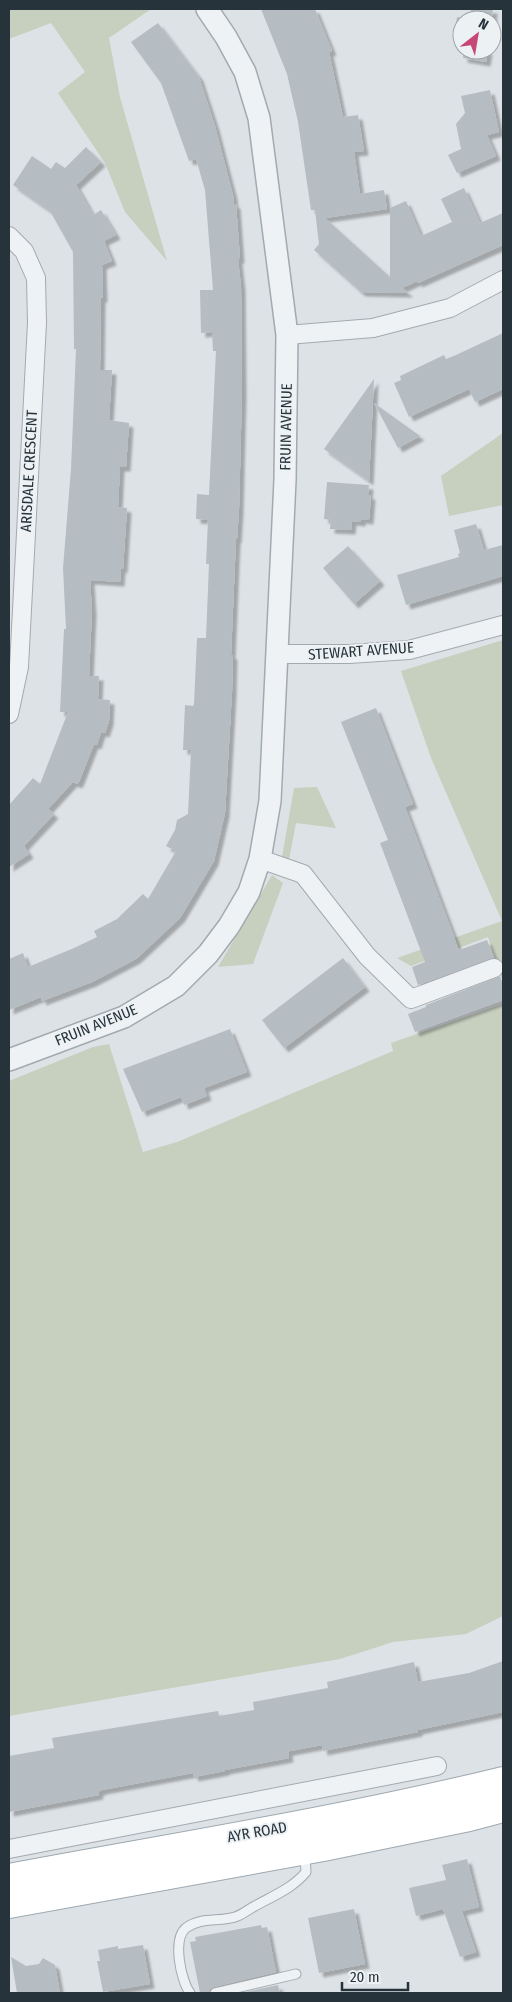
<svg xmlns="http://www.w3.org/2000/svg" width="512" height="2002" font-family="'Fira Sans Condensed',sans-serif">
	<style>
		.green { fill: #c7cfbf }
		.building { fill: #b5bdc2; filter: url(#shadow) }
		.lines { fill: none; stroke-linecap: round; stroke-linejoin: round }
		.service-casing { stroke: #a3aaaf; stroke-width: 11 }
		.minor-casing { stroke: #a3aaaf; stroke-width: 20 }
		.tertiary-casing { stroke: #a3aaaf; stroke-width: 24 }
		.primary-casing { stroke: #9da9b1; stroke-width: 30 }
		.service { stroke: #eff2f5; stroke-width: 9 }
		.minor { stroke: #eff2f5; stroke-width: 18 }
		.tertiary { stroke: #eff2f5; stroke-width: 21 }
		.primary { stroke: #fff; stroke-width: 28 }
		.labels { text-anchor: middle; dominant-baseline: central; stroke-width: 4; stroke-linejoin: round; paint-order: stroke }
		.street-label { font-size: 15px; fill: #27333b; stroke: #ecf1f4 }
	</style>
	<defs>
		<filter id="shadow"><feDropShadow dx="4.5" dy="4.5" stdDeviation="1" flood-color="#0004"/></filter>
	</defs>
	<rect width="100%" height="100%" fill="#dde2e6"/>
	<path class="green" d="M9,9H151L109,38L120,97L167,261L125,212L105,163L58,93L85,72L51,23L9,39Z
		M503,433V505L449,516L441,476Z
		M503,640V982L488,937L411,966L397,958L502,921L431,758L401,671Z
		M317,787L336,828L296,823L289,860L282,857L294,788Z
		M272,875L283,883L253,964L218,967Z
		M503,1004V1616L466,1634L393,1642L340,1659L9,1716V1081L93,1047L109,1044L143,1152L177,1142L393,1051L391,1043Z"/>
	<path class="building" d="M261,9H315L332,51L329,52L343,117L358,115L364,151L354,152L360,194L384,190L387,209L325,218L390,277V208L406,201L421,236L452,222L441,199L464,188L480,223L503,213V245L418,283L417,281L402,288L409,293L361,292L314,250L319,244L315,210H311L298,122L287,74Z
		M471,9H493L492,20H462V38L454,37L457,17L470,19Z
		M158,23L199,77L215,126L233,195L234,204H236L240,259H238L241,287L242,392L239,509L237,539H236L231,655H233L232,692L225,813L214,861L180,918L136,959L92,982L42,1001L41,997L9,1010V959L23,953L28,967L74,948L97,937L94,931L117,919L143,894L148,899L176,851L166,846L175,830L177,820L188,814L191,750H183L185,705L193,706L194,704L197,638H206L209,564H206L208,520L196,519L197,494L209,495L216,351H213L212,332L201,333L200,290H213L205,190L196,159L189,161L161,83L131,42Z
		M464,50H488L486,62L463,58Z
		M490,90L499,132L487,135L496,156L457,173L448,155L461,149L456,124L465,113L461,96Z
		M86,147L101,162L76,185L93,215L101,210L116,235L104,241L112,261L102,265L103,298H101L100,370H112L109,420L129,423L126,467H120L118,507L127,508L123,569L121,568L120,582L90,580L92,611L89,676H99L98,699L110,700L109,721L105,733L101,732L97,745L94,744L79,782L77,784L73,782L48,809L54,814L24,846L29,854L9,867V805L33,778L40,784L68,712H60L64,629H66L63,568L71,469L76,349H74L73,252L50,211L13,185L32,156L51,169L56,162L65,168Z
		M503,333V389L475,402L469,389L409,417L394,383L401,380L400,376L444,355L446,359L456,355Z
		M374,379L369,481L324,449Z
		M374,403L420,436L398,448Z
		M327,482L369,485L368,495H371L369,520L361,519V522L352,521L351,530L330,529L331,520L324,519Z
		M476,524L484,550L503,545V576L406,605L397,575L459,557L458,554L460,553L454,530Z
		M348,546L380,581L354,604L323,568Z
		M376,708L413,804L405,807L459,950L487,940L494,958L418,985L412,967L425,962L380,843L388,840L341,722Z
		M343,958L365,987L284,1048L262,1020Z
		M500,976L503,985V1000L415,1032L408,1014L426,1007V1005Z
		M230,1029L247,1072L204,1088L207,1096L184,1105L181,1097L142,1112L123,1069Z
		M503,1661V1712L418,1730V1732L323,1751L322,1745L290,1751L288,1752L289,1758L225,1770V1771L194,1777L193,1773L102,1790L98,1792L99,1795L9,1812V1756L54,1748L52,1738L218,1711L219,1716L254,1710L253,1702L328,1688L327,1682L414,1662L418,1682L469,1673Z
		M467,1859L479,1907L462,1911L476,1952L460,1957L443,1909L416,1916L409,1888L446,1880L442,1865Z
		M354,1909L365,1964L319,1973L308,1918Z
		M261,1925L262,1928L267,1927L276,1972L214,1987L210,1989L209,1993H200L190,1942L196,1941L195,1937Z
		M143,1945L150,1984L103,1992L97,1961H100L98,1950L118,1946V1949Z
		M11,1957L26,1966L39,1964L43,1958L55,1965L60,1993H17Z
		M278,1985L280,1993H241Z"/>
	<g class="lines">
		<defs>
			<path id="service" d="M190,1993C181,1981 172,1939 186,1928C200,1917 219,1922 235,1917C242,1915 249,1909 255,1906C273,1896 293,1888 306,1872L305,1854
				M215,1993L296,1974"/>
			<path id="minor" d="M9,236L24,251L36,278L37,323L19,667L9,714
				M287,335L373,328L450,308L503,280
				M276,654H349L409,650L503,625
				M260,859L303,874L367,956L411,999L494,968
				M9,1849L437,1766"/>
			<path id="tertiary" d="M9,1060L124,1017L176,986L208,954L229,926L249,892L260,859L270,801L285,480L287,335L259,118L245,72L226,37L207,9"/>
			<path id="primary" d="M9,1878C174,1847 340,1821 503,1781
				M9,1904L323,1847L469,1817L503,1808"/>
		</defs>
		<use href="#service" class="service-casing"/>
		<use href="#minor" class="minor-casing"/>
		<use href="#tertiary" class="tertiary-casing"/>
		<use href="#primary" class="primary-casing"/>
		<use href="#service" class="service"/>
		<use href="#minor" class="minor"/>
		<use href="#tertiary" class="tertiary"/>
		<use href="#primary" class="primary"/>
	</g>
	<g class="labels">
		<g class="street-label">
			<text transform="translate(286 427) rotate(-89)">FRUIN AVENUE</text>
			<text transform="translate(29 471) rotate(-87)">ARISDALE CRESCENT</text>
			<text transform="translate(361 651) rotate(-4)">STEWART AVENUE</text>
			<text transform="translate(96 1025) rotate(-22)">FRUIN AVENUE</text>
			<text transform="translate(257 1832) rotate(-10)">AYR ROAD</text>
		</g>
	</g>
	<rect width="512" height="2002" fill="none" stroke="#27333b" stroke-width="20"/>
	<g transform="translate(477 35) rotate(31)"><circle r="24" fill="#ecf1f4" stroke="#9da5aa"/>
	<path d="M0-4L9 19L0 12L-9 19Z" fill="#c54876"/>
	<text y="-8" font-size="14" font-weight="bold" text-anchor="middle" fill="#27333b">N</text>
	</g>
	<path d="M342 1982v8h66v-8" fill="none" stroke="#27333b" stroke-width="2.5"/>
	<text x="350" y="1982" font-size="15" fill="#27333b" stroke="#ecf1f4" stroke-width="4" paint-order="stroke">20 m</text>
</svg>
